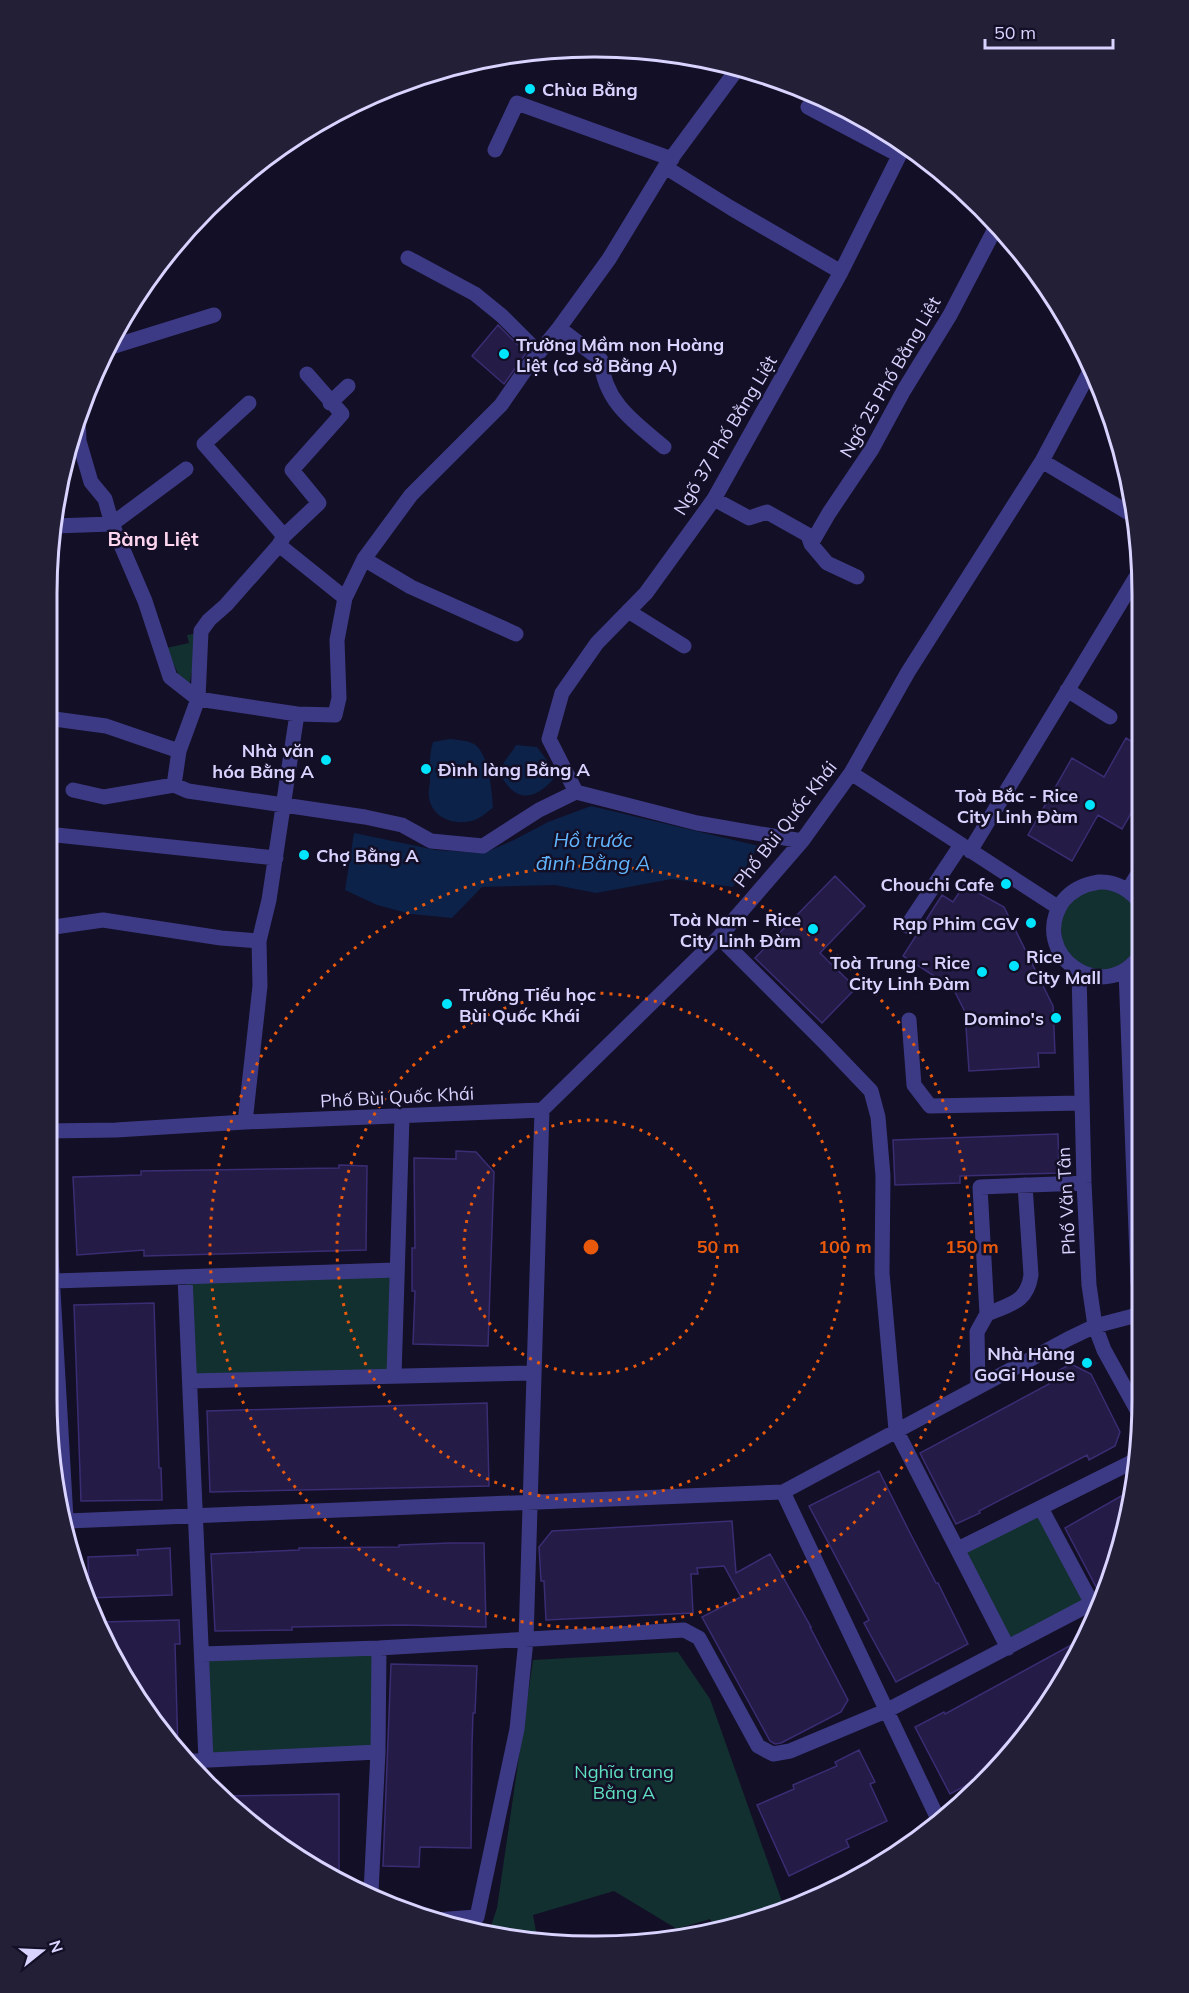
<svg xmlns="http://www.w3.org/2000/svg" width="1189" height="1993" font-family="Mulish,sans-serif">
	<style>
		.green { fill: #12302f }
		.water { fill: #0c2248 }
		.building { fill: #241b47; stroke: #3b2d73; stroke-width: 1.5 }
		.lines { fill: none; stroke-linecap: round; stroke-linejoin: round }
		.minor { stroke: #3d3a85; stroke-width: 15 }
		.ring { fill: none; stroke: #e8590c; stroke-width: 3; stroke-dasharray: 3 6 }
		.poi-dot { fill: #00e5ff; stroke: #130f26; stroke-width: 2 }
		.labels { text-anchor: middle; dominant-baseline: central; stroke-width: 5; stroke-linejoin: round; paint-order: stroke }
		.poi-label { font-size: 18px; font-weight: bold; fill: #d9d4ff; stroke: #130f26; text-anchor: end }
		.street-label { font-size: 18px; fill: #d9d4ff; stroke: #130f26 }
		.park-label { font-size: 18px; fill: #5fe0c0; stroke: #130f26 }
		.neighbourhood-label { font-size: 20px; font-weight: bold; fill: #ffd6f0; stroke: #130f26 }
		.water-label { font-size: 20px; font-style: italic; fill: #62b6ff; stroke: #130f26 }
		.rim { fill: none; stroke: #d9d4ff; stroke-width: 3 }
		.centre { fill: #e8590c; stroke: #130f26; stroke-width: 3 }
		.ring-label { font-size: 18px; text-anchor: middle; font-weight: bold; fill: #e8590c; stroke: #130f26; stroke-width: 5; stroke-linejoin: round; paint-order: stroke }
	</style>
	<rect width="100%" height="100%" fill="#130f26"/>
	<path class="green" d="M199,633L189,687L185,688L166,648L189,643L187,635Z
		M1103,882L1141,905V954L1113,976L1064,960L1059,908Z
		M396,1270L394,1376L190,1381L185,1277Z
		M1041,1508L1092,1603L1008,1648L958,1549Z
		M379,1648L378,1752L206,1760L202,1654Z
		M678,1652L710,1699L785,1910L770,1918L715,1927L710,1919L677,1929L614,1891L533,1915L537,1937L490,1929L497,1908L533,1660Z"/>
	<path class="water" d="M450,739C458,740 467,740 474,744C489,753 492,792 493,808C488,811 483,816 477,819C458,827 433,820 429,798C428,791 430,785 430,779C430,766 429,755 433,742Z
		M516,745L537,747L557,774C544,793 522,807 505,782C502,778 500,774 501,769C504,760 512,753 516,745Z
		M591,806L759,846L733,887L672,879L596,893L555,885L482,887L452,918L411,914L377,905L345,890L354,833L436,850L484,853L514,840L548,822Z"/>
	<path class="building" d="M498,325L526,353L504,384L472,356Z
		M1126,738L1141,747V796L1122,829L1098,815L1072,861L1028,835L1072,758L1104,777Z
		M835,876L865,906L820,953L856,988L822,1023L755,958Z
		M964,885L1004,907L1053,1006L1055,1053H1038L1039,1067L969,1071L965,1012L953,988L903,956L942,895L953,902Z
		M1058,1134L1059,1173L960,1176V1183L895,1185L893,1140Z
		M456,1151L476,1152L494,1172L488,1346L413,1344L415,1291H412V1248H415L414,1158L456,1159Z
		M339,1165L367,1166L366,1250L144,1256V1250L77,1255L73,1177L141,1175V1171L339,1168Z
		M154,1303L159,1468H161L162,1500L81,1501L74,1305Z
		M1071,1364L1091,1374L1120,1432L1115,1446L1089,1460L1087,1455L979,1511L980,1513L956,1524L920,1453L1049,1384L1045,1377Z
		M487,1403L489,1486L210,1492L207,1411Z
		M879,1471L908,1529L936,1583H938L968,1644L896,1682L864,1623L869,1620L809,1506Z
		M1130,1491L1113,1575L1102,1598L1065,1528Z
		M732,1521L736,1573L770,1554L811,1627H810L848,1700L841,1712L781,1743L775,1744L770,1741L702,1617L741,1597L724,1566L697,1568L698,1574H691L693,1613L546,1620L544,1581H541L539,1547L552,1531Z
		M450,1543H484L486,1627L402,1625L292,1627V1630L215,1631L211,1554L299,1550V1548L399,1547V1545Z
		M170,1548L172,1595L89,1598L88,1557L138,1555L137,1550Z
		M179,1620L180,1644H175L178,1751L160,1732L101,1622Z
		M1082,1639L1050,1703L980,1778L950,1794L915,1727L944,1712L945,1714Z
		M391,1664L477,1666L475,1713H473L472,1745L471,1848L420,1847L419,1867L383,1866Z
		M859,1750L875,1782L870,1784L887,1821L846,1840L849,1847L789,1876L757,1805L794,1789L793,1785L837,1766L835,1762Z
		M339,1794V1875L261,1833L224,1796Z"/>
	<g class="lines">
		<path class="minor" d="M808,107L899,155
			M495,150L517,103L672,159
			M665,167L731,208L841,272
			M408,258L475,294L502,316L538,352
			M559,328L601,360C604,402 634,422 664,447
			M111,347L214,315
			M249,403L204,444L284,536
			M330,403L348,386
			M78,413L79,441L91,482L105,499L112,524L145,601L170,677L198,699L297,714
			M1042,461L1134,516
			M714,499L749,518L767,512L808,535L811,544L827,563L857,577
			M112,524L186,469
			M54,526L112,524
			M811,544L829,513L872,449L904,390L950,315L997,225
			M279,545L345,598
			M364,559L411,587L516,634
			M628,611L684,646
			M1067,690L1110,717
			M47,718L106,726L179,751
			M851,773L1059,908
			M174,785L179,751L198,699L201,631L209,620L226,605L279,545L284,536L319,503L292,470L342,414L307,374
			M73,790L104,797L174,785L188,791L365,817L402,825L431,841L483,846L539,810L576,792L697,823L802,841
			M576,792L549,739L562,693L597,643L646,593L714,499L841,272L905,144
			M47,834L276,858
			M970,851L1141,569
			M1128,890L1141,869
			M1141,905C1133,891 1116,881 1099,882C1085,884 1072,890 1063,901C1027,954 1104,1009 1141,954
			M907,926L961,845
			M47,928L103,920L221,938L259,941
			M719,937L825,1043L871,1091L878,1117L883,1176L882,1273L896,1430L1008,1648
			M1126,971L1138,1283L1141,1301
			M1079,972L1084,1183L1089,1285L1095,1326L1104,1350L1141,1417
			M909,1020L914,1085L930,1106L1081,1103
			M245,1122L260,986L259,941L269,900L297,714L335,715L339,698L337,640L345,598L364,559L411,495L501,405L528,366L559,328L609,259L665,167L738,68
			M47,1131L116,1130L245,1122L542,1110L719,937L802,841L851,773L908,672L1042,461L1090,371
			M47,1186L66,1519
			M185,1277L206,1760
			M54,1281L396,1270
			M987,1314C1010,1304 1027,1303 1031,1275L1025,1185
			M394,1376L402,1117
			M190,1381L533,1373
			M978,1386L977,1332L987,1314L980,1187L1084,1183
			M783,1492L939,1821
			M1041,1508L1096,1611
			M67,1521L783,1492L1068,1339L1095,1326L1141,1314
			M958,1549L1136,1460
			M202,1654L379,1648L684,1630L699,1638L758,1746L773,1754L790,1751L888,1710L1092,1603
			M189,1761L378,1752
			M371,1892L378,1752L379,1648
			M435,1920L477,1917L517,1729L526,1640L542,1110"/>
	</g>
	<g class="ring">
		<circle cx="591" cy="1247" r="127"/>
		<circle cx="591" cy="1247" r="254"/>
		<circle cx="591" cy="1247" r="381"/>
	</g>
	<g class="poi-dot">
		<circle cx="530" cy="89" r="6"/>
		<circle cx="504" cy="354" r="6"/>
		<circle cx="326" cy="760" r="6"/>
		<circle cx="426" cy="769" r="6"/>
		<circle cx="1090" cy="805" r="6"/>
		<circle cx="304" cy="855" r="6"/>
		<circle cx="1006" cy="884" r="6"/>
		<circle cx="1031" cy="923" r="6"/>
		<circle cx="813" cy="929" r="6"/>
		<circle cx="1014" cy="966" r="6"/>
		<circle cx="982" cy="972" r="6"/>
		<circle cx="447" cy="1004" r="6"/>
		<circle cx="1056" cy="1018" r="6"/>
		<circle cx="1087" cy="1363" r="6"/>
	</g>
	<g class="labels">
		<g class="poi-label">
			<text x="542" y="89" text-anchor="start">Chùa Bằng</text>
			<text x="516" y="344" text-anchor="start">Trường Mầm non Hoàng<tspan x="516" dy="21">Liệt (cơ sở Bằng A)</tspan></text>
			<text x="314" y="750">Nhà văn<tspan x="314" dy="21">hóa Bằng A</tspan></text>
			<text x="438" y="769" text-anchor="start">Đình làng Bằng A</text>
			<text x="1078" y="795">Toà Bắc - Rice<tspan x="1078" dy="21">City Linh Đàm</tspan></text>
			<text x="316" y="855" text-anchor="start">Chợ Bằng A</text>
			<text x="994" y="884">Chouchi Cafe</text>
			<text x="801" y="919">Toà Nam - Rice<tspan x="801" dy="21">City Linh Đàm</tspan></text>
			<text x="1019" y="923">Rạp Phim CGV</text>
			<text x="1026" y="956" text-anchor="start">Rice<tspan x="1026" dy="21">City Mall</tspan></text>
			<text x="970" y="962">Toà Trung - Rice<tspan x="970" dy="21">City Linh Đàm</tspan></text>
			<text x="459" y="994" text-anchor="start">Trường Tiểu học<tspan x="459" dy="21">Bùi Quốc Khái</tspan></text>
			<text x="1044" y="1018">Domino's</text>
			<text x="1075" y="1353">Nhà Hàng<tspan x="1075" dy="21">GoGi House</tspan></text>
		</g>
		<g class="street-label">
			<text transform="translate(890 377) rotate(-60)">Ngõ 25 Phố Bằng Liệt</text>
			<text transform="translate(725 435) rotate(-59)">Ngõ 37 Phố Bằng Liệt</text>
			<text transform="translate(785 824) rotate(-52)">Phố Bùi Quốc Khái</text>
			<text transform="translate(397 1097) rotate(-3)">Phố Bùi Quốc Khái</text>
			<text transform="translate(1066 1201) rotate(-93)">Phố Văn Tân</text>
		</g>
		<g class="park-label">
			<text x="624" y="1771">Nghĩa trang<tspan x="624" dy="21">Bằng A</tspan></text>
		</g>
		<g class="neighbourhood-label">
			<text x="153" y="538">Bàng Liệt</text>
		</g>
		<g class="water-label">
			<text x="593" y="839">Hồ trước<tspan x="593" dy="23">đình Bằng A</tspan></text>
		</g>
	</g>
	<path d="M0 0H1189V1993H0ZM594 57H595A537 537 0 0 1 1132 594V1399A537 537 0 0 1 595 1936H594A537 537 0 0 1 57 1399V594A537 537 0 0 1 594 57Z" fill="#231f37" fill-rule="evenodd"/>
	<path class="rim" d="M594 57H595A537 537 0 0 1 1132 594V1399A537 537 0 0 1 595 1936H594A537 537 0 0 1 57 1399V594A537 537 0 0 1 594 57Z"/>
	<circle cx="591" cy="1247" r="9" class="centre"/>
	<g class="ring-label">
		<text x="718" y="1253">50 m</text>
		<text x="845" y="1253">100 m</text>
		<text x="972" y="1253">150 m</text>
	</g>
	<g transform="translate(42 1951) rotate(72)" stroke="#130f26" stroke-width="4.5" paint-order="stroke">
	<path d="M0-4.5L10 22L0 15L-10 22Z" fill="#d9d4ff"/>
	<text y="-9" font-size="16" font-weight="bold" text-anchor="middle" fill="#d9d4ff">N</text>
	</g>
	<path d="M985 39v9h128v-9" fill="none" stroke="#d9d4ff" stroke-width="3"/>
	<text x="994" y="39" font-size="18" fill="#d9d4ff" stroke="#130f26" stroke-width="4.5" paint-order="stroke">50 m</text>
</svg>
